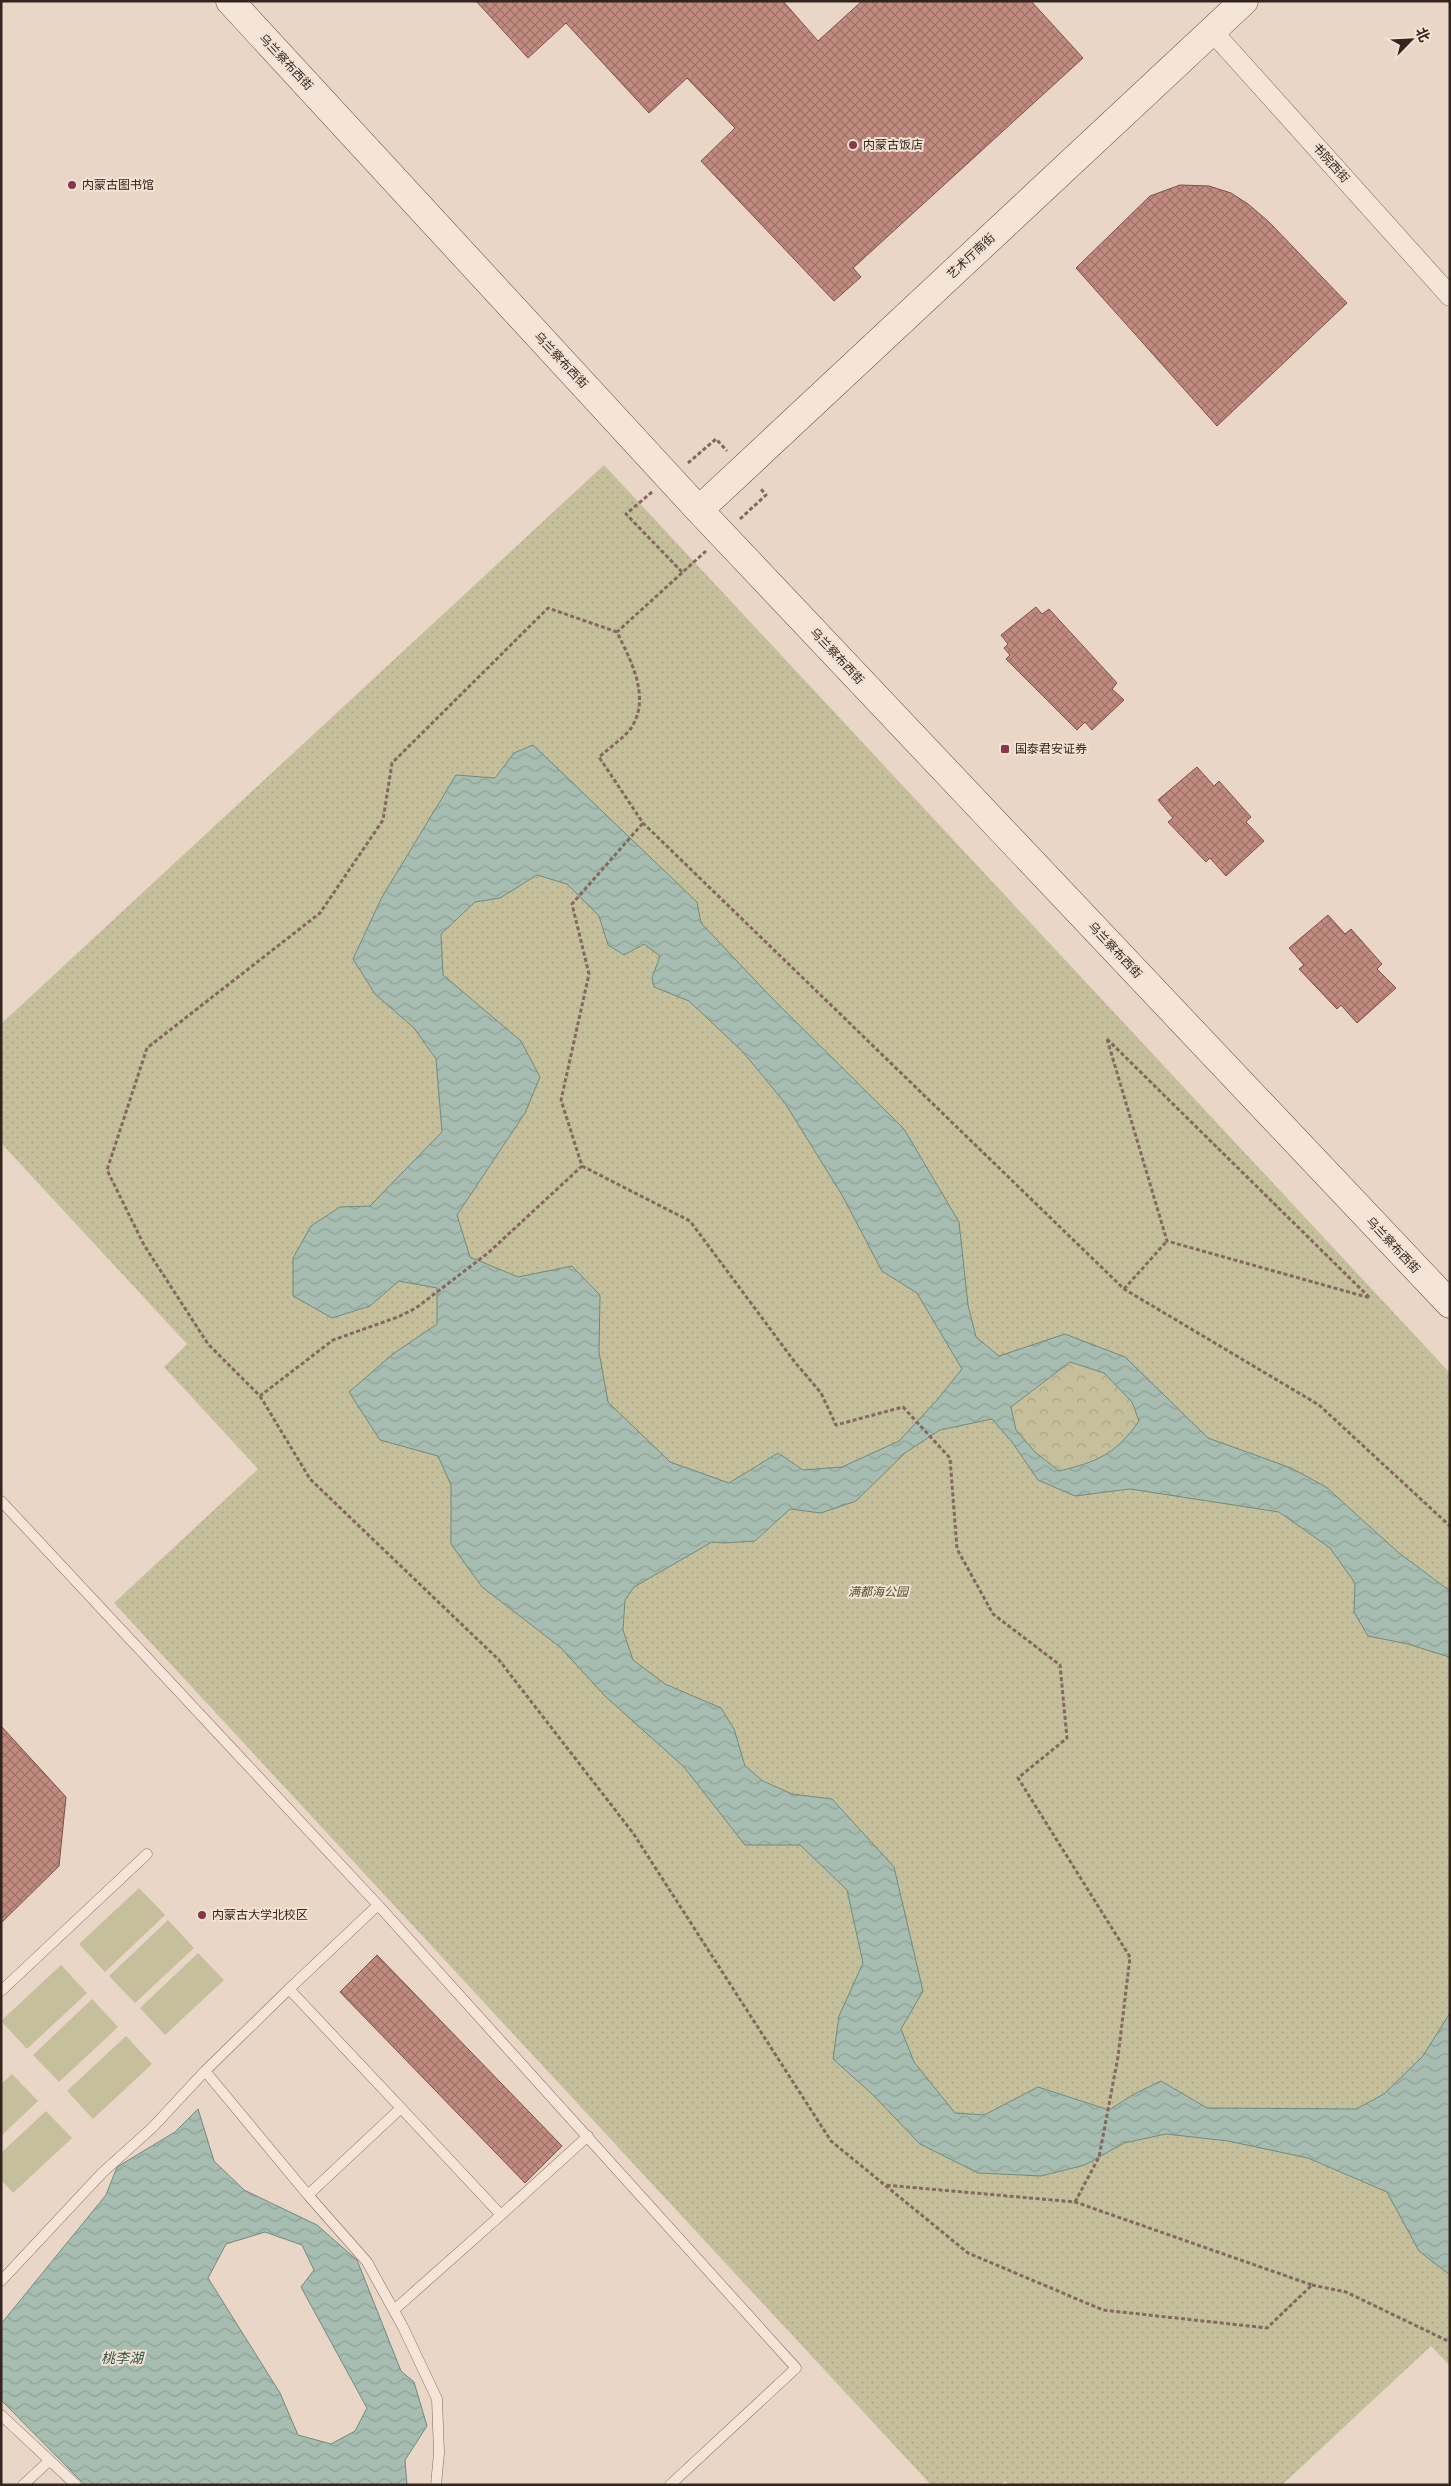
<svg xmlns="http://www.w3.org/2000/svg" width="1451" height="2486" font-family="'Roboto Serif','Noto Sans SC',serif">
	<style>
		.grass { fill: url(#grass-dots) }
		.forest { fill: url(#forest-crowns) }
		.pitch { fill: #c5c09b }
		.water { fill: url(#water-waves); stroke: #6f8a7c; fill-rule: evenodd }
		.building { fill: url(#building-cross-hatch); stroke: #7e4f47 }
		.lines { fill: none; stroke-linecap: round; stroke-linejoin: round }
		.lane-casing { stroke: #82685e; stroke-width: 11 }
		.street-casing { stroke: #82685e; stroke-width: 21 }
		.secondary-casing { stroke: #644a41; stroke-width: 29 }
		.path { stroke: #82685e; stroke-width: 3; stroke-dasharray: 4 2.5; stroke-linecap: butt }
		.lane { stroke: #f4e5d8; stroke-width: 10 }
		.street { stroke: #f4e5d8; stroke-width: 20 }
		.secondary { stroke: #f4e5d8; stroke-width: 28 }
		.poi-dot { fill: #89354b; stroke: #f1e2d4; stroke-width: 2 }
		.labels { text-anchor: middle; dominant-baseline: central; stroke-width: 4; stroke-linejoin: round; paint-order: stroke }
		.street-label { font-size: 12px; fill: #342420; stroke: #f1e2d4 }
		.poi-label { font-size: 12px; fill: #342420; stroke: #f1e2d4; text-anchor: start }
		.park-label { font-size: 12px; font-style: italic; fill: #4d4e29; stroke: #f1e2d4 }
		.water-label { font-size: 14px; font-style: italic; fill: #315247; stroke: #f1e2d4 }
	</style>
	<defs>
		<pattern id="grass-dots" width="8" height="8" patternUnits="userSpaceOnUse" patternTransform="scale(1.25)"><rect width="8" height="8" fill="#c5c09b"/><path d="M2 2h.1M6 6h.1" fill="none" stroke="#aaa585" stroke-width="1.8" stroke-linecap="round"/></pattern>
		<pattern id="forest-crowns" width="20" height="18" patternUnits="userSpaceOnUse" patternTransform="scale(1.25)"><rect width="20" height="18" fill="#c5c09b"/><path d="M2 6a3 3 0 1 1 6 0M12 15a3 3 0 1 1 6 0" fill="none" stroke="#aaa585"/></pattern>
		<pattern id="water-waves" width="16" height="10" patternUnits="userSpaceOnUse" patternTransform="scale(1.25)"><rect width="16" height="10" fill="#a7bdb1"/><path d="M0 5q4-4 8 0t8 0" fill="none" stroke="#90a298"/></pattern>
		<pattern id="building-cross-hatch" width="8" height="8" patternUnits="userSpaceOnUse" patternTransform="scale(1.25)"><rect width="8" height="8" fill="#c28b80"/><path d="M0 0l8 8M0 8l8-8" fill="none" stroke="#9e7168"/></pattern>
	</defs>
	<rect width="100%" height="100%" fill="#e9d6c6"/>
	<path class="grass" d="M604,465L1450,1373V2366L1431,2346L1282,2485H1009L1005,2481L1000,2485H931L114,1603L258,1469L164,1367L187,1344L1,1143V1024Z"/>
	<path class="forest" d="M1070,1362L1104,1373L1132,1402L1139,1421C1115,1454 1098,1462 1059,1471L1035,1452L1016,1430L1011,1407Z"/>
	<path class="pitch" d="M139,1888L165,1915L105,1972L79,1944Z
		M168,1920L194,1948L135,2003L109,1976Z
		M198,1953L224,1980L165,2035L140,2008Z
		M61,1965L87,1993L27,2049L1,2021Z
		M92,1999L118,2027L59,2082L33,2055Z
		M126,2036L152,2064L93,2119L67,2091Z
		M12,2074L38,2101L1,2136V2084Z
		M46,2111L72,2138L13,2193L1,2180V2153Z"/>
	<path class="water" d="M533,745L697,902L701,923L770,996L904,1129L959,1222L968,1305L976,1337L999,1356L1065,1334L1125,1357L1208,1438L1291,1468L1326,1487L1399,1553L1450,1591V1660L1449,1657L1408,1644L1368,1636L1354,1612L1355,1583L1330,1548L1279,1512L1130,1489L1075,1496L1038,1480L1012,1442L992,1419L940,1430L905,1453L856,1501L821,1513L790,1509L755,1541L725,1543L712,1542L634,1587L625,1600L623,1630L633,1660L665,1684L721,1708L734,1729L745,1766L763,1781L792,1794L832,1799L894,1867L923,1991L901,2029L914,2062L955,2113L984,2115L1038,2087L1109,2110L1134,2094L1161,2081L1207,2108L1356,2109L1384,2094L1423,2056L1450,2013V2275L1419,2251L1387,2192L1308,2158L1228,2141L1166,2134L1124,2143L1085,2165L1041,2176L978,2173L920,2144L872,2094L833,2059L839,2016L863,1963L847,1890L800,1845H745L684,1767L605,1696L560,1647L482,1587L451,1544V1485L438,1456L380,1440L349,1392L393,1354L437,1324V1288L399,1281L370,1306L332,1318L293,1296V1258L311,1226L340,1207L370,1206L442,1132L436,1059L414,1028L375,994L353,959L382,897L456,775L495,778L514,753ZM537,875L567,884L599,916L608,945L624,955L644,944L660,956L652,978L654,987L689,1001L743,1052L785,1103L842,1195L882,1271L917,1293L962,1369L937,1400L899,1441L842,1467L803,1470L778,1453L729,1483L670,1462L608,1402L599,1352L600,1295L572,1266L518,1277L470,1257L457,1215L525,1113L540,1077L521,1041L443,975L441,934L475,902L500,898ZM1070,1362L1104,1373L1132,1402L1139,1421C1116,1454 1097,1462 1059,1471L1035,1452L1016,1430L1011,1407Z
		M198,2109L214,2161L244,2190L317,2225L357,2260L401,2371L414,2382L427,2426L405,2460L407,2485H85L1,2400V2324L106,2195L117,2167L175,2132ZM265,2232L302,2245L314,2270L301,2287L367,2408L355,2431L331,2444L298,2435L280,2393L208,2278L226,2244Z"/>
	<path class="building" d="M476,1H783L818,41L862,1H1031L1083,58L853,268L861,277L834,301L701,161L735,128L687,78L649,113L566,23L528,58Z
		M1180,185L1209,186L1231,193L1248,204L1269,222L1347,303L1217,426L1076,268L1150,196Z
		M1036,607L1042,614L1049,609L1117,683L1112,689L1124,700L1092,730L1085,722L1077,730L1006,659L1010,655L1004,648L1008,644L1001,635Z
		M1197,767L1214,786L1219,781L1251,817L1246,822L1264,841L1226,876L1210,858L1206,862L1168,822L1173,818L1158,800Z
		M1328,915L1345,934L1351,929L1382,964L1377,969L1396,988L1357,1023L1341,1005L1337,1009L1299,969L1304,965L1289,948Z
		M1,1726L66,1797L59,1866L1,1923Z
		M377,1955L562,2146L525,2183L340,1992Z"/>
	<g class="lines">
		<defs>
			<path id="lane" d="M1,1501L378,1905L796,2368L670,2485
				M378,1905L289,1989L401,2108
				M289,1989L205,2071L308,2195
				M1,1991L147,1854
				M501,2215L588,2136
				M1,2281L102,2173L153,2127L205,2071
				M394,2310L501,2215L401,2108L308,2195L367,2262L403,2327L437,2399L439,2453L436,2485
				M1,2415L76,2485
				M23,2485L49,2461"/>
			<path id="street" d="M1212,31L1450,296"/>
			<path id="secondary" d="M230,1L699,510L1450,1304
				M699,510L1244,1"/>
		</defs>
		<use href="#lane" class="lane-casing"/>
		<use href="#street" class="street-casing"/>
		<use href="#secondary" class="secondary-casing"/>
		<path class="path" d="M688,463L716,439L727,451
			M652,492L626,514L682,572
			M740,519L766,495L760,488
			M706,551L617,632C630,659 650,695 633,725C628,735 608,749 599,757L643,823L1124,1289L1319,1405L1450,1526
			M617,632L548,608L392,763L383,820L320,913L147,1048L107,1170L144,1245L208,1344L260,1396L333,1340L398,1317L416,1308L488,1253L582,1166L561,1100L589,974L572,904L643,823
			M1107,1039L1370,1298L1167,1241Z
			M582,1166L690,1221L794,1361L821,1393L836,1425L903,1407L950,1458L957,1549L993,1614L1060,1665L1067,1738L1018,1778L1130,1957L1118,2057L1099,2157L1075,2202
			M1124,1289L1167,1241
			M260,1396L310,1479L499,1660L633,1833L831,2141L968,2253L1103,2310L1267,2328L1312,2285L1075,2202L885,2185
			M1312,2285L1346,2292L1450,2342"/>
		<use href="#lane" class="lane"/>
		<use href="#street" class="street"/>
		<use href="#secondary" class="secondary"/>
	</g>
	<g class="poi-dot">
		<circle cx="853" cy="145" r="5"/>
		<circle cx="72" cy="185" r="5"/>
		<rect x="1000" y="744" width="10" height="10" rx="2.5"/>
		<circle cx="202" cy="1915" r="5"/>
	</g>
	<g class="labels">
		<g class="street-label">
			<text transform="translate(286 62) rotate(47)">乌兰察布西街</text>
			<text transform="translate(1331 163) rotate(48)">书院西街</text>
			<text transform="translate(971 256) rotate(-43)">艺术厅南街</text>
			<text transform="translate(561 360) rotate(47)">乌兰察布西街</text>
			<text transform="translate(837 656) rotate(47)">乌兰察布西街</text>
			<text transform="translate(1115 950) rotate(47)">乌兰察布西街</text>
			<text transform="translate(1393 1245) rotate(47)">乌兰察布西街</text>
		</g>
		<g class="poi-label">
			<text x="863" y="145">内蒙古饭店</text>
			<text x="82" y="185">内蒙古图书馆</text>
			<text x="1015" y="749">国泰君安证券</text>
			<text x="212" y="1915">内蒙古大学北校区</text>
		</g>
		<g class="park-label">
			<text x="878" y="1592">满都海公园</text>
		</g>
		<g class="water-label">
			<text x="122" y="2358">桃李湖</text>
		</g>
	</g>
	<rect width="1451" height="2486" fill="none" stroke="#342420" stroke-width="5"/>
	<g transform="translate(1411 40) rotate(66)" stroke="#f1e2d4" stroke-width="4" paint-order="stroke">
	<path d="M0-4L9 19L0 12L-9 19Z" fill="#342420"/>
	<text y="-8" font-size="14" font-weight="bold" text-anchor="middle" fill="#342420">北</text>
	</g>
</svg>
